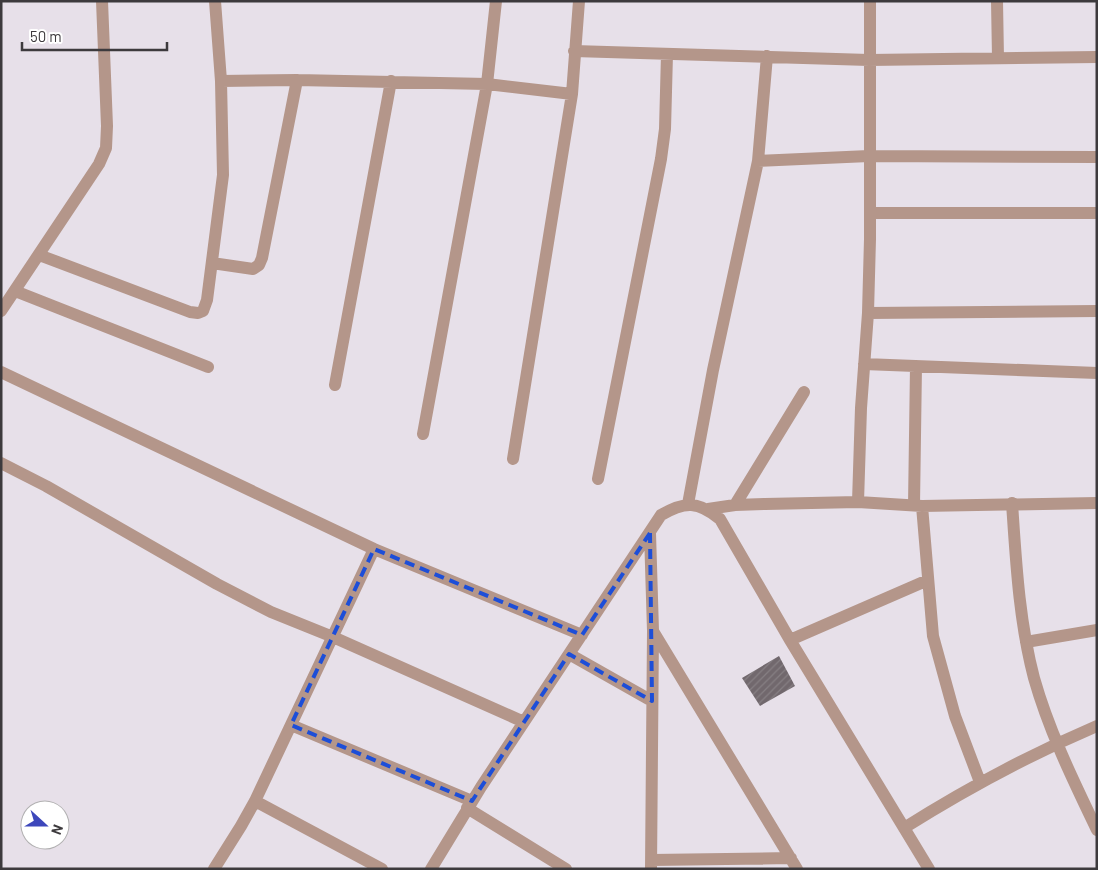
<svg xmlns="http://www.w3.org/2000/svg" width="1098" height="870" font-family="Barlow,sans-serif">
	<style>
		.building { fill: url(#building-hatch) }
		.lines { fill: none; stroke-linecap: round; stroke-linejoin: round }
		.minor { stroke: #b4968a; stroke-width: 12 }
		.marked { fill: none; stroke: #1d4ed8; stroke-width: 4; stroke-dasharray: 10 6; stroke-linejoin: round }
	</style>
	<defs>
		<pattern id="building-hatch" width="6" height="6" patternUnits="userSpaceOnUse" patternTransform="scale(1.25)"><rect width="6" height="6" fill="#71686d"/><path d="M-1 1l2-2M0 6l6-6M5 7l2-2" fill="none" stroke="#867f83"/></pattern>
	</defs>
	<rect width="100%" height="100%" fill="#e7e0e9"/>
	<path class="building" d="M779,656L795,686L760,706L742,678Z"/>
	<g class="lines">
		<path class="minor" d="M997,1L998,58
			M574,51L869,60L1097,57
			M221,81L297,80L487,84L572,94
			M758,161L869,156L1097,157
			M870,213H1097
			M39,255L190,312L198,313L203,311L207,300L223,175L221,81L215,1
			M212,263L253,269L259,265L262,258L297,80
			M15,291L208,367
			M1,311L99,164L106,148L107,126L102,1
			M868,313L1097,311
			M864,364L1097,373
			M1,372L374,549L582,635
			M335,385L391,81
			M423,434L487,84L496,1
			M513,459L572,94L579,1
			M1,463L46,486L217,584L271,612L333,637L524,722
			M598,479L661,159L665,129L667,54
			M858,502L861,408L868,313L870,239V1
			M1012,503C1016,562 1019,621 1034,678C1049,731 1073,780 1097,830
			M688,504L713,370L758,161L767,56
			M735,505L804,392
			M914,505L916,366
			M922,506L933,636L955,716L980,782
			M708,509L735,505L765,504L858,502L922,506L1097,503
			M650,533L653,631L651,869
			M653,631L797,869
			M790,640L928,580
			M1026,642L1097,630
			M569,654L652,701
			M291,725L472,801
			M255,801L382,869
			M467,808L566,869
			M904,828C966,789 1029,755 1097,726
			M651,860L791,858
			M214,869L241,826L255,801L374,549
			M431,869L481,787L661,515C685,501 698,501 720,519L790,640L929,869"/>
	</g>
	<path class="marked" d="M650,533L652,701L569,654L472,801L291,725L374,549L582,635Z"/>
	<rect width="1098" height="870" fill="none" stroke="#3d3a3d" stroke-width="5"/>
	<g transform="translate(45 825) rotate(111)"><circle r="24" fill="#ffffff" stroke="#b1b0b1"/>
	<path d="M0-4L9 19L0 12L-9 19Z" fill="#3d47bb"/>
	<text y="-8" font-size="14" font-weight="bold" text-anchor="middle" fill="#3d3a3d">N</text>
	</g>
	<path d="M22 42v8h145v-8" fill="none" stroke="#3d3a3d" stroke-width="2.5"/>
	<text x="30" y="42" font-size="15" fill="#3d3a3d" stroke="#ffffff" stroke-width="4" paint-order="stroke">50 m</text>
</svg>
